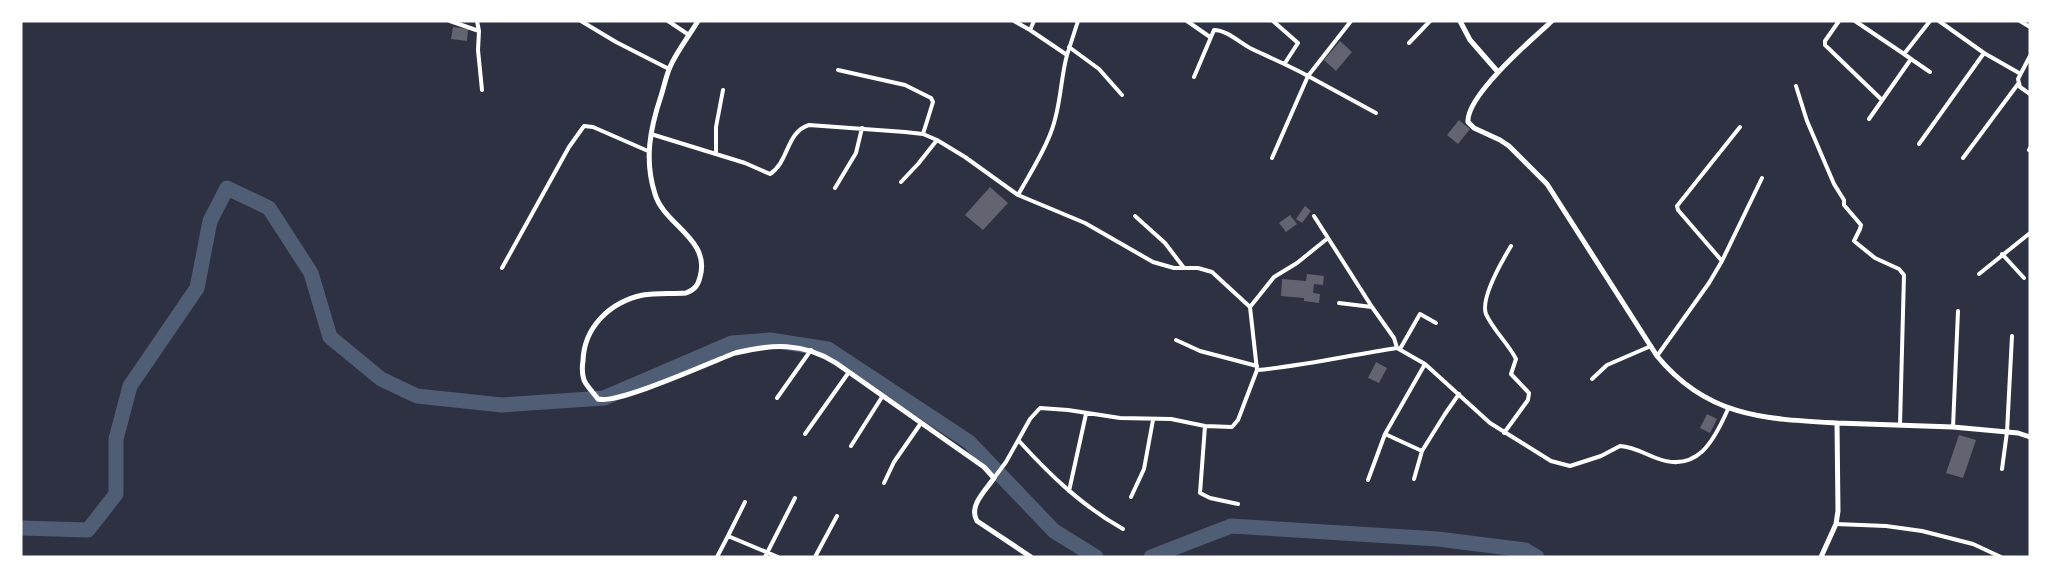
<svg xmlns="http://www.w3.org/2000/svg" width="2051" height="578" font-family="'Work Sans',sans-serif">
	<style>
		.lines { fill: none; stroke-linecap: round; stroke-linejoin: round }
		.river { stroke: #4f5d75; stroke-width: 15 }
		.building { fill: #626471 }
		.minor { stroke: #fff; stroke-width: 4 }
		.tertiary { stroke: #fff; stroke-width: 5 }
	</style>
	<rect width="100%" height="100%" fill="#2d3142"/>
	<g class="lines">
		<path class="river" d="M21,528L88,530L116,494V439L130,386L197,288L210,221L227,188L269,208L311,273L330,337L381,379L417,396L502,405L604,398L732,343L770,340L828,349L969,442L1054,531L1096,557
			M1151,557L1231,526L1438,539L1525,550L1537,557"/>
	</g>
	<path class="building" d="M453,27L468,29L467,41L451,39Z
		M1340,41L1352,52L1336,71L1324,60Z
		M1459,120L1470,129L1458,144L1447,135Z
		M990,187L1008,203L983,230L965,215Z
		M1305,206L1311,211L1302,223L1296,219Z
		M1290,215L1297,224L1286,232L1279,223Z
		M1307,274L1324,276L1323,285L1314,284L1313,293L1320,294L1319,303L1304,301V298L1281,296L1282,279L1306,281Z
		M1376,362L1387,368L1379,383L1368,378Z
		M1707,414L1717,419L1710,433L1700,428Z
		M1959,435L1976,440L1963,478L1946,473Z"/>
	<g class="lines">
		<path class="minor" d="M450,21L479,31
			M477,21L479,31L478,50L482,90
			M581,21L616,42L669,69
			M668,21L689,35
			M1014,21L1030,30
			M1187,21L1210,37
			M1273,21L1298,43L1285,63
			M1839,21L1825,41V45L1882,100
			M1855,21L1904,54L1930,21
			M1939,21L1984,53L2019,73
			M2020,21L2030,27
			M1409,43L1430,21
			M1069,47L1099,69L1122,95
			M1067,55L1078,21
			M2030,56L2018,79L2020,87L2030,94
			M1911,59L1930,72
			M838,70L905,85L931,98L933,102L923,134
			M1194,77L1214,30C1227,30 1240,43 1252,49C1271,58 1290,66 1308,76L1351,21
			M1796,86L1807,121L1834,184L1844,200V205L1861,225L1860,229L1854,241L1875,258L1899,269L1904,275L1900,425
			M1869,119L1911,59L1904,54
			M651,134L745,163L770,174C789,162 786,132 809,125L905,132L923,134L937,140L965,157L1018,195L1085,223L1153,262L1174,268H1198L1212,272L1250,307L1257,370C1304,366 1350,355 1397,348
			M1919,144L1984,53
			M2029,150L2030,148
			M716,154V127L723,90
			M1272,158L1308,76L1376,113
			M1963,158L2018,84
			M901,182L918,164L937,140
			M835,188L856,153L862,128
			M1018,195C1029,175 1043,154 1051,132C1061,107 1060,81 1067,55L1030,30L1034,21
			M1135,216L1165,243L1184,268
			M1314,216L1372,307
			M2002,254L2024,278
			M1722,261L1762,178
			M502,268L569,147L584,126L593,127L648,151
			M1979,274L2030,233
			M1339,303L1372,307L1394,338L1397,348L1425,364L1490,423L1551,461L1570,466L1601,456L1620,446C1634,447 1643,453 1656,458C1697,474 1714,441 1728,409
			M1250,307L1274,277L1297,263L1328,238
			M1176,340L1200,351L1257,366
			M1400,349L1420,314L1436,323
			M1657,356L1709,283L1722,261L1678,210L1677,206L1740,127
			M1425,364L1385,434L1422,451L1445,414L1459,394
			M1592,379L1607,365L1651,346
			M777,398L811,350
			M1205,426L1200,493L1210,498L1238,504
			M1953,427L1958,311
			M1504,433L1528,400L1529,393L1511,374L1516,359C1508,343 1493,330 1486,314C1480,298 1502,261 1511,246
			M805,434L849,372
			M1019,441C1050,475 1082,506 1123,529
			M851,446L882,397
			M2002,469L2007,432L2012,336
			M994,478L1006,462L1030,419L1040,408L1068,410L1120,418L1171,419L1205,426L1232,427L1238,420L1257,370
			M1414,479L1422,451
			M1368,480L1385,434
			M884,483L894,462L921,423
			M1069,491L1086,414
			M1131,497L1144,469L1153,420
			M745,502L728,536L778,557
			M1836,524L1886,526L1922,531L1973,544L2001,557
			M717,557L728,536
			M765,557L795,498
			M815,557L837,516"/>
		<path class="tertiary" d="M698,21C689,36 677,51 670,67C666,76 664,87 661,96C650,129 644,160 655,194C664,225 711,239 700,277C698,286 694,290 686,293C672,294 656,293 643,295C610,302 584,327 583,361C582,367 582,374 584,380C587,387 594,393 598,399C617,405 711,362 735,353C772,344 803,342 836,363L984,467L994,478C986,490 968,506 977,521L1031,557
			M1460,21L1470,40L1498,72
			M1552,21C1532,39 1466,96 1468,122L1474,128L1500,140L1509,146L1547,184L1657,356C1707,417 1764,419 1837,423L1838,511L1836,524L1821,557
			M1837,423L1953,427L2018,433L2030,437"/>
	</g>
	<rect width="2051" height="578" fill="none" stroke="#ffffff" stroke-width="45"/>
</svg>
